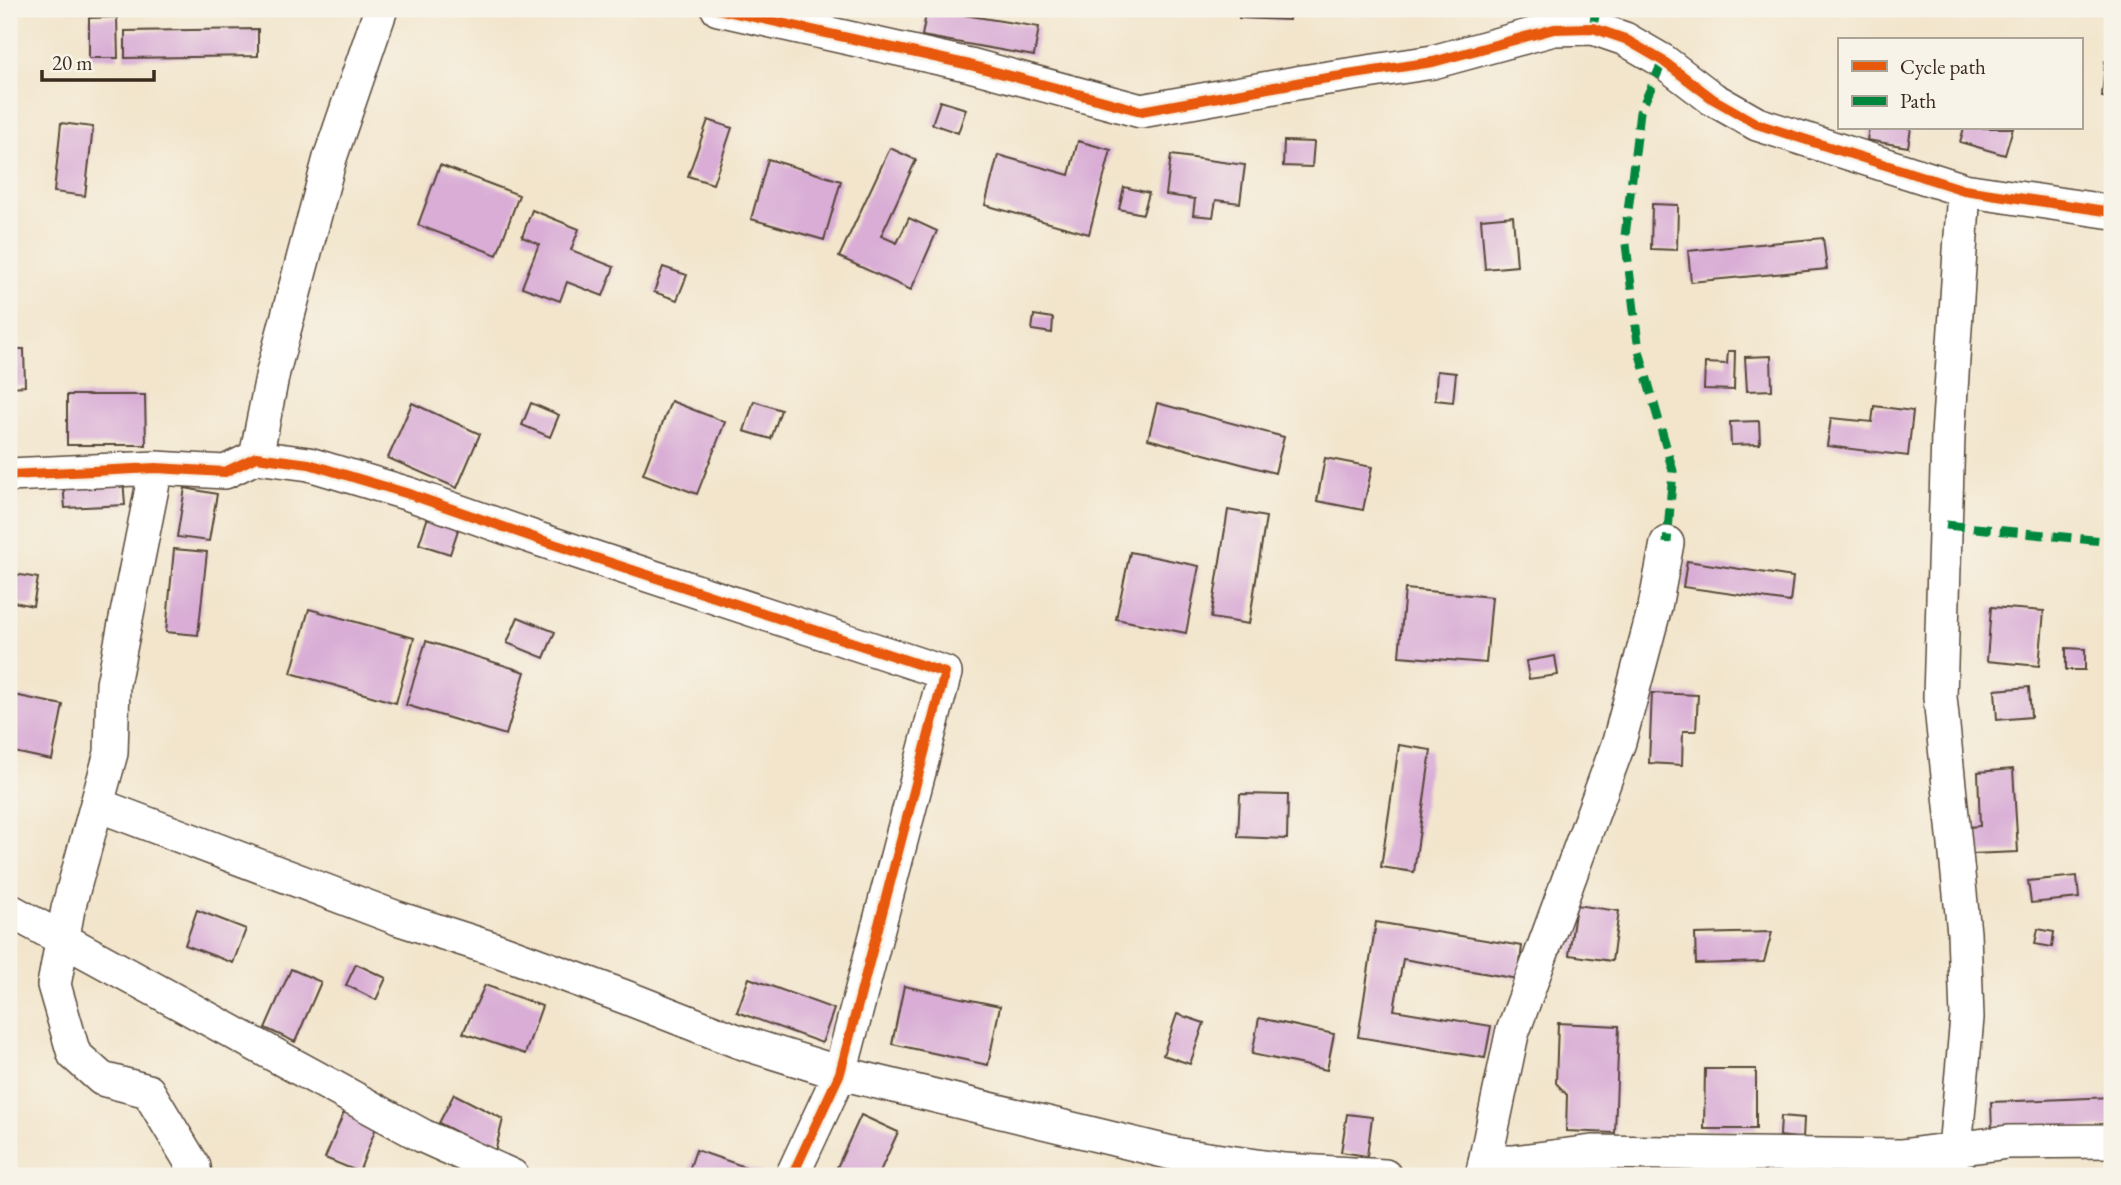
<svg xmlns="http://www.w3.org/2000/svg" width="2121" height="1185" font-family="'EB Garamond',serif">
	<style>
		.building { fill: #d9add6 }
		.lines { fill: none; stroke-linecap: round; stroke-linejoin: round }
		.street-casing { stroke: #564638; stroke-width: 36 }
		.street { stroke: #fff; stroke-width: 33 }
		.quiet { stroke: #00873e; stroke-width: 9; stroke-dasharray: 18 9; stroke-linecap: butt }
		.cycleway-casing { stroke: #f7f3e8; stroke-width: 15 }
		.cycleway { stroke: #e8590c; stroke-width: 10 }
	</style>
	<rect width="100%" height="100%" fill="#f7f3e8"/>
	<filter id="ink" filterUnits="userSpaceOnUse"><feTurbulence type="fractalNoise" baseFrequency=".0143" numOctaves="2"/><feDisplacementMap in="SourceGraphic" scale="14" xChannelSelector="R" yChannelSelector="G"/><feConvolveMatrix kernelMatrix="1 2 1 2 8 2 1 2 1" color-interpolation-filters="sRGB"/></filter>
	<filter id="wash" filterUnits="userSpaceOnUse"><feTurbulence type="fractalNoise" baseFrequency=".00686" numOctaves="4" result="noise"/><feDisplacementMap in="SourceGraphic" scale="28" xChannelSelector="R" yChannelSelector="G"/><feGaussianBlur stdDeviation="1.57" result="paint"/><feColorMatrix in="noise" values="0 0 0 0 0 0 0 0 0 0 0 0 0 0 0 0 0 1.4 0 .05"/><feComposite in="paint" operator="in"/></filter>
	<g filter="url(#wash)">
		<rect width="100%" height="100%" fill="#f2e5cc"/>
		<g id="blocks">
			<path class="building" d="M68,9H116V12L68,11Z
				M927,9L1039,27L1034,56L922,36Z
				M1239,9H1290L1289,20L1239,18Z
				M117,17L118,58H89V18Z
				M258,29V56L125,58V31Z
				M2105,61H2112V99L2102,97Z
				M940,101L966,109L958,133L932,124Z
				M708,120L732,128L713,184L688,176Z
				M61,123L93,127L85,196L54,192Z
				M1869,128H1911L1908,147L1867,140Z
				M1964,128H2013L2005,155L1960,142Z
				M1078,141L1111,150L1089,234L985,205L998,155L1069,175Z
				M1284,141L1314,142L1312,167L1283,166Z
				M890,148L916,160L881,236L897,243L909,218L937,231L911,290L839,257Z
				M1171,155L1245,165L1240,203L1216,200L1213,217L1193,215L1195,199L1166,195Z
				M768,159L841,181L824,240L751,219Z
				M440,165L519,195L497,255L418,225Z
				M1124,187L1149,193L1143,214L1119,209Z
				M1652,204L1678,205L1677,250L1651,249Z
				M532,210L579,229L571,250L614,267L603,296L567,282L560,301L522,287L539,244L522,237Z
				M1513,216L1517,266L1485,269L1481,219Z
				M1823,238L1827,269L1691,282L1688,251Z
				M663,267L687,275L677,300L654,292Z
				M1034,315L1053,318L1052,333L1032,330Z
				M9,349H24L25,386L9,387Z
				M1728,351H1735L1734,390L1704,389L1705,363L1727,364Z
				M1771,356L1772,390L1747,391L1745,357Z
				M1437,371L1456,373L1453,402L1435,400Z
				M67,395H145L146,445H67Z
				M671,401L725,422L697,494L643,474Z
				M754,401L781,410L771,439L744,431Z
				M412,403L480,434L457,488L388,458Z
				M531,403L559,415L550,437L522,425Z
				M1157,403L1284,437L1275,473L1148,439Z
				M1874,406L1913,411L1908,456L1827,446L1831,418L1872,422Z
				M1759,421L1760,444L1731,445L1730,422Z
				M1325,458L1372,467L1363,510L1317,501Z
				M123,478L125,505L65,508L63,481Z
				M185,488L217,494L209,541L177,537Z
				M1228,510L1266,517L1249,624L1211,618Z
				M429,514L460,524L450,554L419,544Z
				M174,549L207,552L198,635L166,632Z
				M1130,552L1199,566L1186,633L1116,619Z
				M1687,561L1793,577L1790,602L1683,587Z
				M9,573L38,578L33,606L9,601Z
				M1405,589L1492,597L1486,663L1399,656Z
				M1991,607L2044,611L2039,666L1987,661Z
				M309,609L414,638L396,703L291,673Z
				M518,617L555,632L544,658L507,643Z
				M426,641L525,672L506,735L406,705Z
				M2066,648L2085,649V670H2066Z
				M1555,656L1558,675L1529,679L1526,661Z
				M2029,687L2031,717L1997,720L1995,690Z
				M1652,693L1698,695L1696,731H1683L1682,765L1649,763Z
				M9,694L63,705L52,760L9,751Z
				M1399,745L1431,750L1414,872L1381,867Z
				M2013,769L2018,852L1970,854L1968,827L1980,826L1978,772Z
				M1240,794L1288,795L1287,839L1238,837Z
				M2077,876L2079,898L2031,903L2028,881Z
				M1576,905L1619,911L1612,961L1569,955Z
				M197,910L246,929L233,963L185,945Z
				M1376,922L1522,946L1518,979L1403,959L1394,1010L1491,1026L1485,1058L1358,1037Z
				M2038,929L2054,932L2052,947L2035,944Z
				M1772,932L1764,962L1696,964L1695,934Z
				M356,964L386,978L376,1000L346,985Z
				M291,969L321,982L295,1042L265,1028Z
				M749,978L834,1009L822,1043L737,1012Z
				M485,985L542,1006L525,1054L463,1033Z
				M904,986L1000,1006L988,1065L892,1044Z
				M1177,1014L1204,1023L1190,1064L1163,1055Z
				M1259,1018L1334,1034L1327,1070L1252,1054Z
				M1558,1023L1619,1026L1615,1133L1566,1131L1567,1095L1556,1083Z
				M1705,1069H1756V1129H1704Z
				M454,1094L503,1119L495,1152L439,1123Z
				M2112,1097V1127L1992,1132L1991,1102Z
				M344,1112L377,1125L359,1172L325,1158Z
				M1347,1114L1372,1117L1367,1156L1341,1152Z
				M861,1115L898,1132L878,1176H833Z
				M1781,1116L1804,1118L1803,1139L1780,1136Z
				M696,1150L763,1173L762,1176H687Z"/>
		</g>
	</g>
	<g filter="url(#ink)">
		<use href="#blocks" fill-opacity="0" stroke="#564638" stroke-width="2"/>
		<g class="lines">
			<defs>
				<path id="street" d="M718,9L970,65L1141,111L1302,82L1433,62L1554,29L1593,28L1625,39L1663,61L1713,99L1757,124L1964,190L2112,212
					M256,457L273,372L330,158L381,9
					M156,468L113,684L111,753L68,909L54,985L74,1054L102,1079L148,1091L194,1167L195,1176
					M9,475L156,468L225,472L256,457L309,464L409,494L541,540L945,673L840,1073L792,1176
					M98,805L397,918L500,951L625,997L737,1041L840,1073L1180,1155L1284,1170L1385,1176
					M9,910L423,1136L512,1176
					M1485,1161L1513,1162L1592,1152L1901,1156L2008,1142L2112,1141
					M1482,1176L1512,1034L1619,742L1655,607L1667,543
					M1957,1176L1955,1149L1967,1018L1964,933L1940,697L1948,436L1964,190"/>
			</defs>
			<use href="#street" class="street-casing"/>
			<use href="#street" class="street"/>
			<path class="quiet" d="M1593,28L1596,9
				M1663,61L1640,112L1625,236L1639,351L1673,471L1667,543
				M1946,525L2112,542"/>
			<defs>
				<path id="cycleway" d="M718,9L970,65L1141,111L1302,82L1433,62L1554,29L1593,28L1625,39L1663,61L1713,99L1757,124L1964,190L2112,212
					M9,475L156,468L225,472L256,457L309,464L409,494L541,540L945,673L840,1073L792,1176"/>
			</defs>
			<use href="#cycleway" class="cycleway-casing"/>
			<use href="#cycleway" class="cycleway"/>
		</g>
	</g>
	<rect width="2121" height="1185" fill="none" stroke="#f7f3e8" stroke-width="35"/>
	<rect x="1838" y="38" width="245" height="91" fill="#f7f3e8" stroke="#aca397" stroke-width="2"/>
	<rect x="1852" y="61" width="35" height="10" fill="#e8590c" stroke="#aca397" stroke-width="2"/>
	<text x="1900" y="74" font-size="21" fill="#3b2a1e">Cycle path</text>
	<rect x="1852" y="96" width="35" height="10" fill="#00873e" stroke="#aca397" stroke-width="2"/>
	<text x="1900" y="108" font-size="21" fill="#3b2a1e">Path</text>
	<path d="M42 70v10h112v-10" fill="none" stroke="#3b2a1e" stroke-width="3.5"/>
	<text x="52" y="70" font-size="21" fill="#3b2a1e" stroke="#f7f3e8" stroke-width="5" paint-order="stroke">20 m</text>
</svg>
